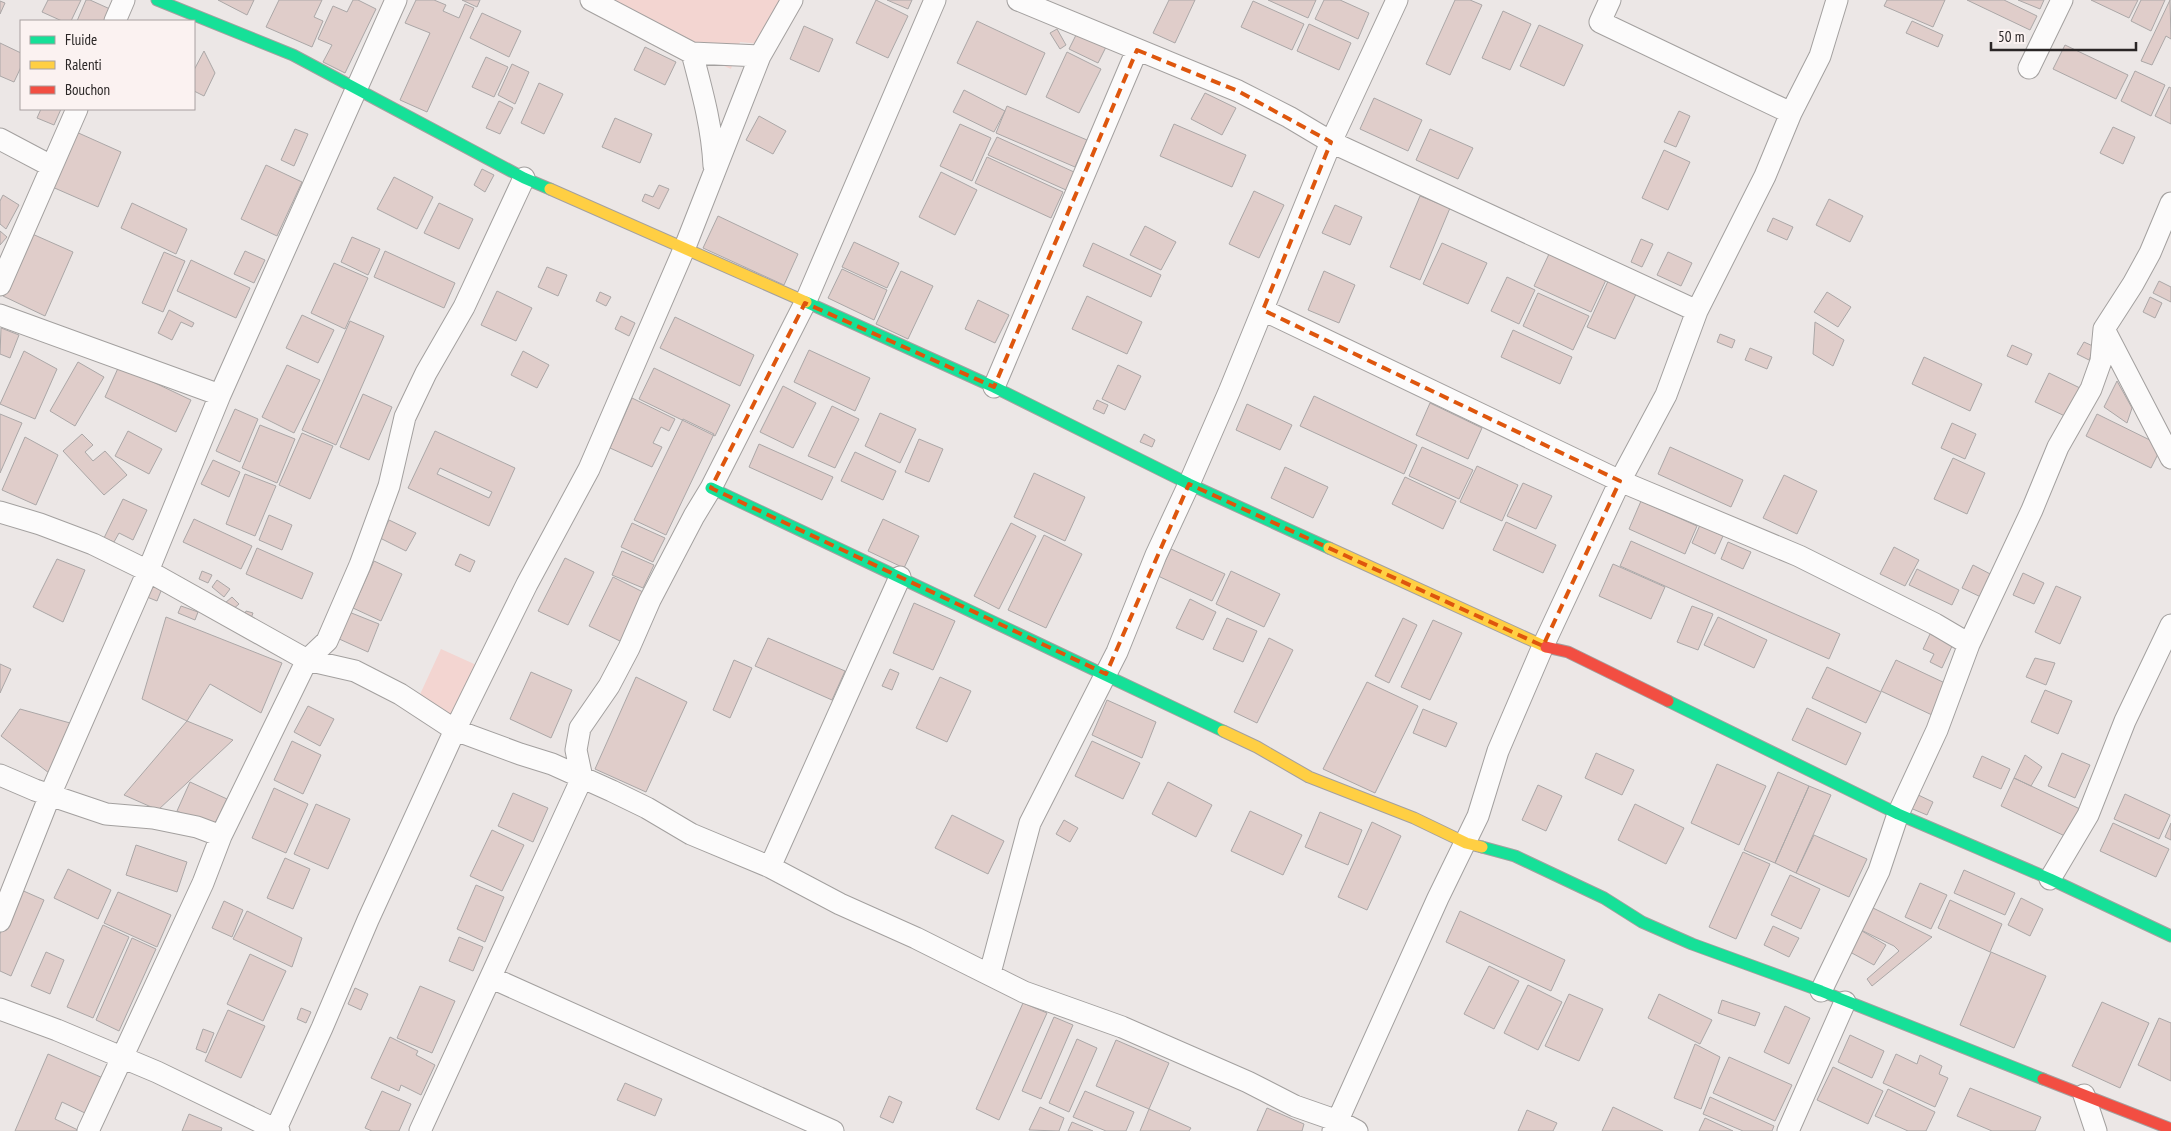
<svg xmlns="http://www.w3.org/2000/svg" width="2171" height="1131" font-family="'PT Sans Narrow',sans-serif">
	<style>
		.green { fill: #f3d5d1 }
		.building { fill: #e0cdca; stroke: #aba7a7; fill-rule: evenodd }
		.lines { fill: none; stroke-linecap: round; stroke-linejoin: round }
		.street-casing { stroke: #a3a09f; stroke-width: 23 }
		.fast-casing { stroke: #a3a09f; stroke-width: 13 }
		.slow-casing { stroke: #a3a09f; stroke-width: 13 }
		.jam-casing { stroke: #a3a09f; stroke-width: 13 }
		.street { stroke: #fcfbfb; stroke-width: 21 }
		.fast { stroke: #16e098; stroke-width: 11 }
		.slow { stroke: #ffcf43; stroke-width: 11 }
		.jam { stroke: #f24e42; stroke-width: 11 }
		.marked { fill: none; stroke: #de560d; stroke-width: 4; stroke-dasharray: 10 6; stroke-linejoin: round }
	</style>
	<rect width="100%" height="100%" fill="#ece7e6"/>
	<path class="green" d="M589,0H781L761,44L740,42L731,69L586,6Z
		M441,649L483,668L458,722L416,703Z"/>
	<path class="building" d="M48,0H81L71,21H62L42,12Z
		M86,0H90L110,9L105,21H77Z
		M218,0H254L247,15Z
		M279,0H322L314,17L323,21L312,47L266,27Z
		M353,0H358L376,9L345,73L323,62L332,45L318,39L333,6L347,12Z
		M416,0H434L446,5L443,11L459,18L465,4L474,8L427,112L400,100L430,33L405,23Z
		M462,0H480L477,7Z
		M876,0L908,16L888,58L856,43Z
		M887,0H912L908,9Z
		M1169,0H1195L1175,43L1153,33Z
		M1268,0H1316L1308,18Z
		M1324,0H1340L1369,13L1358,39L1315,19Z
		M1455,0H1470L1482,5L1450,75L1426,64Z
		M1887,0H1945L1933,27L1884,6Z
		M1967,0H2004L2037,16L2030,30Z
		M2018,0H2044L2040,9Z
		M2091,0H2138L2129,18Z
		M2141,0H2165L2151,31L2131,21Z
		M2170,0L2171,39L2166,36L2152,65L2141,61Z
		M0,1L5,3L0,14Z
		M1253,1L1304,24L1292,50L1241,27Z
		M1503,11L1531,24L1510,70L1482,58Z
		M482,13L521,31L509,57L470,38Z
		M977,21L1045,53L1026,95L957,63Z
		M1912,21L1943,35L1938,47L1906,33Z
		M1309,24L1351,43L1339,70L1297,51Z
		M1539,25L1583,45L1564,86L1520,66Z
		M804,26L833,39L819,72L790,59Z
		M1057,29L1066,45L1060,49L1050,33Z
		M1077,33L1106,47L1098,63L1069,49Z
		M0,43L21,53V67L14,82L0,76Z
		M2065,45L2128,75L2116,99L2053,69Z
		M645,47L676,62L665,85L634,70Z
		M204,51L215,73L204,96L194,91V70Z
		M1067,52L1101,69L1079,113L1046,97Z
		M486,57L508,67L494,97L472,87Z
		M512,64L529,72L515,104L498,95Z
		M2135,71L2165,85L2151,116L2121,101Z
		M539,83L563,94L544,134L521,123Z
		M2169,87L2171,88V124L2155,116Z
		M964,90L1005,111L994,132L953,112Z
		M1205,93L1236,108L1222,135L1191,119Z
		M1374,98L1422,120L1408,151L1360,129Z
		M499,101L513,108L500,134L486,128Z
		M1007,106L1087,140L1075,167L996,133Z
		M41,109H61L54,125L37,118Z
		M1679,111L1690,116L1676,147L1664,142Z
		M759,116L786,131L773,154L746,140Z
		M615,118L652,134L640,163L602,147Z
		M960,124L991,138L972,181L940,166Z
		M1174,124L1246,155L1232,187L1160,156Z
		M2113,127L2135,137L2123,164L2100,153Z
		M295,129L308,134L294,166L281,160Z
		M1430,129L1473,148L1458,179L1416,160Z
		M74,131L121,152L98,207L50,186Z
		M997,137L1074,172L1066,190L988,155Z
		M1664,150L1690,162L1668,210L1642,198Z
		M987,157L1063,192L1051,218L975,183Z
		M266,165L302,182L277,236L241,219Z
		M482,169L494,175L485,192L474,185Z
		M941,172L977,190L955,235L919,217Z
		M394,177L433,197L417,229L377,209Z
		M659,185L669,189L659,209L642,201L645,194L653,197Z
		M1254,191L1284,205L1259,258L1229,244Z
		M3,195L19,205L6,229L0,224V201Z
		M1420,196L1450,208L1420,280L1390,267Z
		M1829,199L1863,216L1850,242L1816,225Z
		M132,203L187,229L176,254L121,228Z
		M439,203L473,219L459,249L424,233Z
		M1335,205L1362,217L1350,245L1322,233Z
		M718,216L798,254L784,285L703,248Z
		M1773,218L1793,227L1787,240L1767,231Z
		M1145,226L1176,242L1161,270L1130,255Z
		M0,231L7,237L0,245Z
		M30,233L73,252L45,316L3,296Z
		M352,237L380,249L368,275L341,262Z
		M1641,239L1653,244L1642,267L1631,262Z
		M854,242L899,263L887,288L842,267Z
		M1093,243L1161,275L1151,297L1083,266Z
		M1442,243L1487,263L1468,304L1423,284Z
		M245,251L265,260L254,283L234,274Z
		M385,251L455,283L444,308L374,277Z
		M164,252L185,261L163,312L142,303Z
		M1668,252L1692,263L1681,286L1657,275Z
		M1549,254L1606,280L1591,312L1534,286Z
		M191,260L250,288L236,318L177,291Z
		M334,263L368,278L345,329L311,313Z
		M547,267L567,275L558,296L538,287Z
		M842,269L887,290L874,320L828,298Z
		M901,271L933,286L908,339L876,324Z
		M1324,271L1355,285L1339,323L1308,310Z
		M1507,277L1535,290L1519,324L1491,311Z
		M1609,279L1637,292L1615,339L1587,327Z
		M2159,281L2171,287V302L2153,293Z
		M497,291L532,308L516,341L481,325Z
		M600,292L611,297L606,306L596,301Z
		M1827,292L1851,307L1838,327L1814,312Z
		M1538,293L1589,316L1573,350L1523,326Z
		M1087,296L1142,322L1127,354L1072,329Z
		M2150,297L2162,303L2155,318L2143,312Z
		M978,300L1009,315L995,343L965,329Z
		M169,310L194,323L192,327L181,322L172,340L158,333Z
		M302,315L334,330L318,363L286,348Z
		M621,316L635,323L629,336L615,329Z
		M675,317L754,355L740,386L660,348Z
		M350,321L384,336L336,445L302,430Z
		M1815,322L1844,340L1833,366L1813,354Z
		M1,328L19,335L10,358L0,354Z
		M1513,330L1572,357L1560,384L1501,357Z
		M1720,334L1735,340L1732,348L1717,342Z
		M2084,342L2095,347L2089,360L2077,354Z
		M2012,345L2032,354L2027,365L2007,356Z
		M1750,348L1772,357L1767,369L1745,360Z
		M809,350L870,378L855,411L794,382Z
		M24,351L57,369L35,419L0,404Z
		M523,351L549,365L537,388L511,375Z
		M1924,357L1982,384L1970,411L1912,384Z
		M78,362L104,377L75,426L50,411Z
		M287,365L320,380L294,433L262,417Z
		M1118,365L1141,376L1125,410L1102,399Z
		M119,366L191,400L176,432L105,397Z
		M654,368L730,405L715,436L639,399Z
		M2049,373L2080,388L2067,417L2035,402Z
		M2117,381L2132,408L2127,423L2104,407Z
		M783,386L816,403L793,448L760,432Z
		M363,394L392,407L369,460L340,447Z
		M1314,396L1417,445L1404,474L1300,426Z
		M632,398L675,419L669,431L661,427L653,443L662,447L652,467L610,448Z
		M1097,400L1108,405L1104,414L1093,409Z
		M1430,403L1482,428L1468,459L1416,435Z
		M1247,404L1292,425L1280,450L1236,430Z
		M832,406L859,419L835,468L808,456Z
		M235,409L258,419L240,462L216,451Z
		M880,413L916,429L900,463L865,446Z
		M0,414L22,423L0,473Z
		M2097,414L2162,446L2151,468L2086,436Z
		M683,419L714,434L666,535L634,520Z
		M1952,423L1976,434L1965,459L1941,448Z
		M260,425L295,439L277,483L242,468Z
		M128,431L162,449L149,474L115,456Z
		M435,431L515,468L489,526L408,488ZM440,468L492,492L489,498L437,474Z
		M302,433L333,446L310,499L279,485Z
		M82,434L93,445L85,452L93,461L105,451L127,475L104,495L63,451Z
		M1144,434L1155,440L1152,447L1140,442Z
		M25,437L58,455L36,505L2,490Z
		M919,439L943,449L929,482L905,472Z
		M759,444L833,477L822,500L749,467Z
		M1422,447L1473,470L1459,499L1409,476Z
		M1670,447L1743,480L1731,507L1658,474Z
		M855,452L896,471L883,500L841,481Z
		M1953,458L1985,473L1967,514L1934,499Z
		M213,460L240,472L229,497L201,484Z
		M1477,466L1518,485L1502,521L1460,502Z
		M1285,467L1328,487L1313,518L1271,498Z
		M1034,473L1085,497L1065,541L1014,517Z
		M245,474L276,486L255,536L226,524Z
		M1784,475L1817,491L1797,534L1763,518Z
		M1405,477L1456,501L1443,529L1392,504Z
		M1523,483L1552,496L1536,529L1507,516Z
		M123,499L147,510L133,540L119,533L114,542L104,538Z
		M1641,501L1697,526L1685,554L1629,529Z
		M269,515L292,525L282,550L259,540Z
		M194,519L252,546L241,569L183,542Z
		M883,519L919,536L904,568L868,551Z
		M389,520L416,533L406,551L380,538Z
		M1506,522L1556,545L1543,573L1493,550Z
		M632,523L665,538L653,562L621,547Z
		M1011,523L1036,536L999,609L974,596Z
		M1700,525L1723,536L1715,554L1692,543Z
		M1044,535L1082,554L1046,628L1008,610Z
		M1631,541L1840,634L1829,659L1620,566Z
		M1728,542L1751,552L1743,569L1721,559Z
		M1894,547L1919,560L1905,586L1880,574Z
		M257,548L313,573L302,599L246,574Z
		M1171,549L1225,574L1212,601L1158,576Z
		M622,551L654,565L643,588L612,575Z
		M460,554L475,561L470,572L455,565Z
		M565,558L594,572L568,625L538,611Z
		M57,559L85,570L63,622L33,607Z
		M374,561L402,574L381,621L353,608Z
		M1613,564L1665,587L1651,619L1599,596Z
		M1973,565L1996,577L1985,599L1962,588Z
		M1917,569L1959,590L1952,605L1909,585Z
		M202,571L212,575L208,583L199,579Z
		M1231,571L1280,594L1264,627L1216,604Z
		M2023,573L2044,583L2034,604L2013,595Z
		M613,577L645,593L622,642L589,626Z
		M217,580L230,589L224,597L212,587Z
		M153,582L163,586L157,601L147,597Z
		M2056,586L2081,597L2060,644L2035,632Z
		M232,597L239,604L232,610L225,603Z
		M1190,599L1216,612L1203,640L1176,628Z
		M914,603L955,621L933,670L893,653Z
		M181,606L198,612L195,620L178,613Z
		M1692,606L1713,614L1698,650L1677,642Z
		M246,611L253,613L248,626L242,623Z
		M349,612L379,624L368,652L337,638Z
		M166,617L282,663L261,713L210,684L187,721L142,699Z
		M1718,617L1767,640L1754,668L1704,645Z
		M1227,618L1257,631L1243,662L1213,649Z
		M1403,618L1417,625L1389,683L1375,676Z
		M1433,620L1462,633L1430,700L1401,687Z
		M1930,634L1953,644L1942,668L1930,662L1934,654L1923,649Z
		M768,638L845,671L832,700L755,666Z
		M1269,638L1293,650L1257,723L1234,712Z
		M2035,658L2055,663L2046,685L2026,677Z
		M734,660L752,668L730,718L713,710Z
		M1896,660L1947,684L1932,715L1881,691Z
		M0,664L11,669L0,693Z
		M1827,667L1881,692L1866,723L1812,698Z
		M890,669L899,673L892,690L882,686Z
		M531,672L572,690L551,738L510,719Z
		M636,677L687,702L646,792L595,769Z
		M940,677L971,691L947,742L916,728Z
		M1367,682L1418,706L1375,793L1323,769Z
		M2045,690L2072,701L2058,734L2031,722Z
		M1107,700L1156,722L1142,758L1092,735Z
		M308,706L334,719L320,746L294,732Z
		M1807,708L1861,733L1846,765L1792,740Z
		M20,709L70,723L49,773L1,736Z
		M1423,709L1457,723L1446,747L1413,733Z
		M187,721L233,740L158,810L124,795Z
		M292,741L321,755L303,794L274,780Z
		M1092,741L1140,763L1123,799L1075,776Z
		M1596,753L1634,770L1622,795L1585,778Z
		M2062,753L2090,765L2075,798L2048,786Z
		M2025,755L2042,767L2031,786L2014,778Z
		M1982,756L2010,769L2001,789L1973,777Z
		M1717,764L1766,786L1739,845L1691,823Z
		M1778,772L1809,786L1775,863L1744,850Z
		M2014,778L2080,809L2067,837L2001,806Z
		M190,782L227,799L213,828L177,811Z
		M1168,782L1212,805L1196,837L1152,814Z
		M1538,785L1562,796L1546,831L1522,820Z
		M1809,786L1831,795L1796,873L1775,863Z
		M274,788L308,804L286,853L252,838Z
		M513,793L548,808L533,842L498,826Z
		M1914,793L1933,802L1927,815L1908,807Z
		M2125,794L2170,815L2159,839L2114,819Z
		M316,804L350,819L328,869L294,854Z
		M1635,804L1684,828L1666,864L1618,840Z
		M1250,811L1302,835L1283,875L1231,851Z
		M1320,812L1362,830L1348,865L1305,847Z
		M952,815L1004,841L988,874L935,848Z
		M1064,820L1078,828L1070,842L1056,834Z
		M1372,822L1401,836L1367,910L1338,897Z
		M2113,823L2169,849L2156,877L2100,851Z
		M2171,823V840L2165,837Z
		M492,830L524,845L502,891L470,876Z
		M1814,835L1867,859L1849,897L1796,873Z
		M136,845L187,862L177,892L126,875Z
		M1743,852L1770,864L1736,939L1709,927Z
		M285,858L310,869L293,909L267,898Z
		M68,869L111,890L98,919L54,898Z
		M1964,870L2015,893L2005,915L1954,893Z
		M1790,875L1820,889L1801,929L1771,915Z
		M1920,883L1947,895L1931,929L1905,917Z
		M476,885L504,897L485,942L457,929Z
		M19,889L44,900L11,976L0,971V934Z
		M118,892L171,915L157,947L104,923Z
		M2021,898L2043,909L2030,936L2008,925Z
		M1950,900L2002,924L1990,952L1938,928Z
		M224,901L243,910L232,937L212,928Z
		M1871,907L1932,937L1872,986L1867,979L1899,951L1894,946L1861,930Z
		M247,911L302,938L292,967L233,939Z
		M1460,911L1565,960L1551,991L1446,942Z
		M103,925L129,937L93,1018L67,1007Z
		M1773,926L1799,938L1789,957L1764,945Z
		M1862,931L1886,945L1874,965L1850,952Z
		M459,937L483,947L473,971L449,961Z
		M132,938L156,949L119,1031L96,1020Z
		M46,952L64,960L50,994L31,986Z
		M1991,952L2046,976L2014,1048L1960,1025Z
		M250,954L286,971L263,1021L227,1004Z
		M1489,966L1519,981L1494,1029L1464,1014Z
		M1528,985L1562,1002L1538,1050L1504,1033Z
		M420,986L455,1001L432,1053L397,1038Z
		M355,988L368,994L361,1010L348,1004Z
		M1569,994L1603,1009L1579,1061L1545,1046Z
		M1659,994L1712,1020L1700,1044L1648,1018Z
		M1722,1000L1760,1013L1755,1026L1718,1013Z
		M2102,1002L2149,1023L2120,1088L2072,1066Z
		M1023,1003L1047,1013L999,1120L976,1109Z
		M1785,1006L1810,1018L1789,1064L1764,1052Z
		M301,1008L311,1012L306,1023L297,1019Z
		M228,1010L265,1026L241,1078L205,1061Z
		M1054,1017L1073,1025L1041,1099L1022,1091Z
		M2159,1018L2171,1023V1081L2138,1065Z
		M203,1029L214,1033L206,1053L196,1049Z
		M1850,1035L1884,1051L1872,1078L1838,1062Z
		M390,1037L418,1051L416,1055L435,1065L421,1095L401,1085L399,1091L371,1078Z
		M1077,1039L1097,1048L1069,1112L1049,1103Z
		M1116,1040L1169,1063L1149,1109L1096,1086Z
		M1695,1044L1720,1057L1701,1109L1674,1098Z
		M48,1054L103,1078L87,1114L62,1102L55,1119L80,1131H15Z
		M1896,1054L1917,1064L1920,1055L1942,1066L1939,1074L1948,1078L1935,1107L1883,1083Z
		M1729,1057L1792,1085L1775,1121L1713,1093Z
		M1833,1067L1883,1091L1868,1124L1817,1100Z
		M625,1083L662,1099L655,1116L617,1100Z
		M1970,1088L2041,1117L2035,1131H1992L1957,1116Z
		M1888,1089L1935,1112L1926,1131H1908L1875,1116Z
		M382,1091L411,1104L399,1131H372L365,1128Z
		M1085,1091L1134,1112L1126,1131H1106L1073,1117Z
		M889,1096L902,1102L893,1123L880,1117Z
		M1710,1097L1774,1126L1772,1131H1743L1703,1114Z
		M1040,1107L1064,1118L1059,1131L1029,1130Z
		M1613,1107L1663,1131H1602Z
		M1267,1108L1304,1124L1302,1131H1257Z
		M1149,1109L1191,1128L1189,1131H1140Z
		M1527,1110L1557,1123L1553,1131H1518Z
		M189,1114L222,1128L221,1131H182Z
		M1705,1118L1733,1131H1699Z
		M1072,1122L1093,1131H1068Z"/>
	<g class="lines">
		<defs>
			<path id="street" d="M591,0L692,53L760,56
				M1018,0L1238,91L1289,117L1331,142L1697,311
				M1610,0L1600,22L1791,113
				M115,21L124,0
				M692,53C702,91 712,126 714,166
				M2029,68L2062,0
				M0,139L51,166
				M0,285L77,109
				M1263,310L1620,481L1799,556L1935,624L1969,644
				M0,315L220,395
				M2104,329L2171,458
				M994,387L1137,50
				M0,512L40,524L93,544L148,571L307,660L355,671L400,694L455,730L520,754L552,764L612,791L647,808L691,834L770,867L840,904L916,938L1024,992L1122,1027L1248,1082L1295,1106L1338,1121L1357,1131
				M0,775L35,790L106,814L153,818L197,827L221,836
				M770,867L900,577
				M2050,879L2088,815L2125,721L2171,625
				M0,921L50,795L148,571L220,395L396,0
				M990,973L1030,823L1117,652L1156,555L1189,484L1229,392L1331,142L1397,0
				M492,978L833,1131
				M1821,991L1879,871L1898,814L1937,730L1969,644L2032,510L2058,447L2091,389L2101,361L2104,329L2133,284L2150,253L2171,203
				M0,1009L57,1030L157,1072L279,1131
				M2084,1095L2096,1131
				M88,1131L203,883L221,836L307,660L327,641L360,565L389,486L405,417L426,373L464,307L524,178
				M275,1131L322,1028L368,920L455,730L527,584L589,469L685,247L760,56L792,0
				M420,1131L582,778L576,750L580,728L609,686L629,648L650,600L694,516L711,488L805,303L935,0
				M1333,1131L1438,898L1478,816L1498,751L1543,646L1620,481L1666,395L1697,311L1765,176L1791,113L1820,56L1837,0
				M1788,1131L1845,1002"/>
			<path id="fast" d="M157,0L293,55L524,178L550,189
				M806,302L994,387L1189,484L1329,548
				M711,488L1223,731
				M1668,701L1898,814L2050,879L2171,936
				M1482,847L1515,856L1604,898L1642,922L1692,944L1821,991L2043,1079"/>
			<path id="slow" d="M550,189L806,302
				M1329,548L1546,647
				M1223,731L1257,747L1309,777L1414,818L1466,843L1482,847"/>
			<path id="jam" d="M1546,647L1568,652L1668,701
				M2043,1079L2171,1129"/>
		</defs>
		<use href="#street" class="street-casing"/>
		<use href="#fast" class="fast-casing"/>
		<use href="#slow" class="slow-casing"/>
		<use href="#jam" class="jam-casing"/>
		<use href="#street" class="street"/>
		<use href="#fast" class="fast"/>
		<use href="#slow" class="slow"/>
		<use href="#jam" class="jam"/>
	</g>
	<path class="marked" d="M1137,50L1238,91L1331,142L1263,310L1620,481L1543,646L1189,484L1106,674L711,488L805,303L994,387Z"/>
	<rect x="20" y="20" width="175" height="90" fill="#fbf2f1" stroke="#a7a0a0"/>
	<rect x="30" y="36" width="25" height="8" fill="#16e098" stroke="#a7a0a0"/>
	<text x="65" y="45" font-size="15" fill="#2a2626">Fluide</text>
	<rect x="30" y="61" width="25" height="8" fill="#ffcf43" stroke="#a7a0a0"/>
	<text x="65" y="70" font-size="15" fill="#2a2626">Ralenti</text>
	<rect x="30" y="86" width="25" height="8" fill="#f24e42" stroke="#a7a0a0"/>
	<text x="65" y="95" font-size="15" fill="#2a2626">Bouchon</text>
	<path d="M1991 42v8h145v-8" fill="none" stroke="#2a2626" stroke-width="2.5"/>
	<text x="1998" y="42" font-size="15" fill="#2a2626" stroke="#fbf2f1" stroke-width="4" paint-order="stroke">50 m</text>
</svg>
